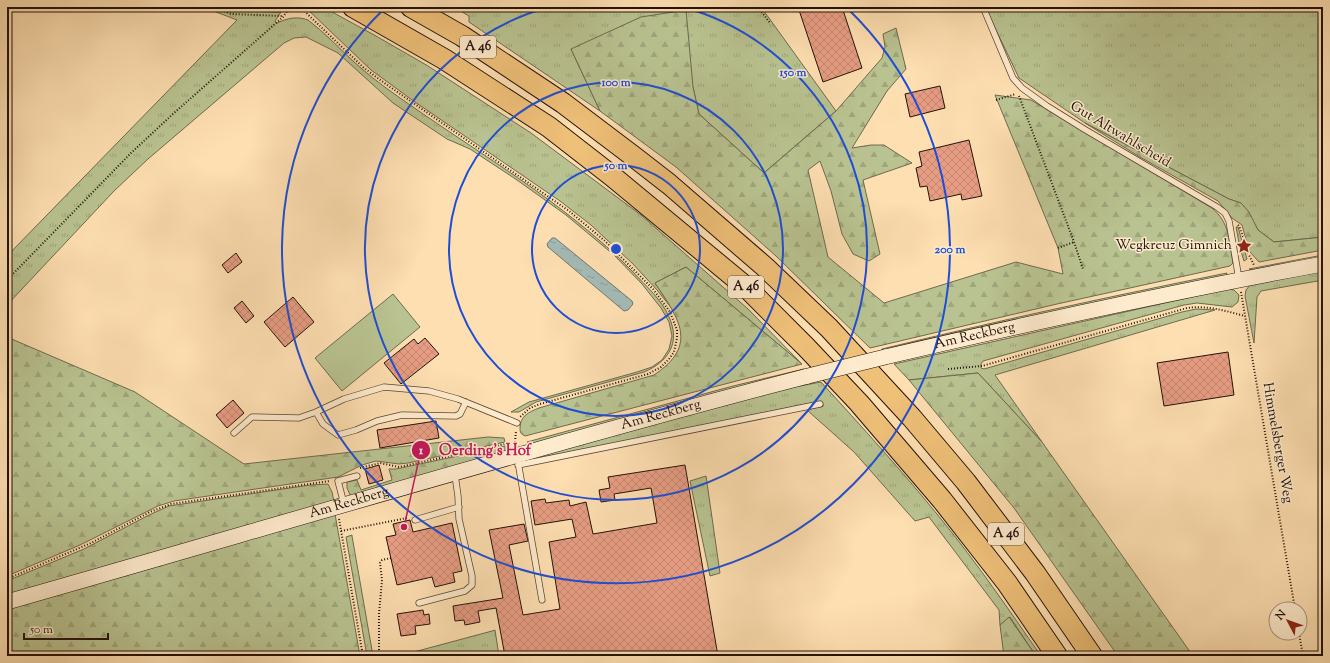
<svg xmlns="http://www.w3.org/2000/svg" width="1330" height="663" font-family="'Sorts Mill Goudy',serif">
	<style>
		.grass { fill: url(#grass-tufts); stroke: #6e6a4e }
		.forest { fill: url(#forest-firs); stroke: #6e6a4e }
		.pitch { fill: #b9c391; stroke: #6e6a4e }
		.water { fill: url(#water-ripples); stroke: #6f7771 }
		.building { fill: url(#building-cross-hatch); stroke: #22120a }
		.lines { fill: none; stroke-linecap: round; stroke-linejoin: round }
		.lane-casing { stroke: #594534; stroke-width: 7 }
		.secondary-casing { stroke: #22120a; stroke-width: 16 }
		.highway-casing { stroke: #22120a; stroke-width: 22 }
		.path { stroke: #22120a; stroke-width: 2; stroke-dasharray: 1 2; stroke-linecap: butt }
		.lane { stroke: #feeacc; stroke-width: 5.5 }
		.secondary { stroke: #feeacc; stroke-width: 15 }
		.highway { stroke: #efc078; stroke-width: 20 }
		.secondary-bridge-casing { stroke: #22120a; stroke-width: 16; stroke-linecap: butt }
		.secondary-bridge { stroke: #feeacc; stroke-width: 15 }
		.ring { fill: none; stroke: #1d4ed8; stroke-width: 2 }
		.labels { text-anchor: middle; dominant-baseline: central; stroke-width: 3; stroke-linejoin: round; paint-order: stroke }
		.shield { fill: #feeacc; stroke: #645344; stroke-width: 1 }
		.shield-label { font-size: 13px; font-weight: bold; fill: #22120a }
		.street-label { font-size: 14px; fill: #22120a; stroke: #feeacc }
		.poi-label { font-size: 14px; fill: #22120a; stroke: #feeacc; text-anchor: end }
		.centre { fill: #1d4ed8; stroke: #feeacc; stroke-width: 2 }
		.ring-label { font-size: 12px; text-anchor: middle; font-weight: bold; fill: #1d4ed8; stroke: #feeacc; stroke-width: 3; stroke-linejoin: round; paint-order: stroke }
		.leader { fill: none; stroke: #c2185b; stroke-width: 1.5 }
		.callout-dot { fill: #c2185b; stroke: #feeacc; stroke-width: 1.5 }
		.mark-label { font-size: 12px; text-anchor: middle; font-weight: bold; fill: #fff }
		.callout-label { font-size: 15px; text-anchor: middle; font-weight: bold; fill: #c2185b; stroke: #feeacc; stroke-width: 3; stroke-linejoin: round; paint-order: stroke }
	</style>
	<defs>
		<pattern id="grass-tufts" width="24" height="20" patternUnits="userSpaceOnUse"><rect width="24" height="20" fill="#b9c391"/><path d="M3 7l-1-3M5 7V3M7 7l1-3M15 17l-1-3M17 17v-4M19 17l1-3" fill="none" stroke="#9fa67c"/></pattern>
		<pattern id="forest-firs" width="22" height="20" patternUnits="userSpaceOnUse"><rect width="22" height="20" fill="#b9c391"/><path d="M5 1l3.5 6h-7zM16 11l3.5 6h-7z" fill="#9fa67c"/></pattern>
		<pattern id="water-ripples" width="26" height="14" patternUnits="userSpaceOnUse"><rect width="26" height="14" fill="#a3bab5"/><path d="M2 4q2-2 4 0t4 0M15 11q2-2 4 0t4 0" fill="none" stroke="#8c9f9a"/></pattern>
		<pattern id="building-cross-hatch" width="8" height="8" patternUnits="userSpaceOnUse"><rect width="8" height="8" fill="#e79d83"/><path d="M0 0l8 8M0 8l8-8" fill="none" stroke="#c68670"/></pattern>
	</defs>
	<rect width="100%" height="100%" fill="#fedfb1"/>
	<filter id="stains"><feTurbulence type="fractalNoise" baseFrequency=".005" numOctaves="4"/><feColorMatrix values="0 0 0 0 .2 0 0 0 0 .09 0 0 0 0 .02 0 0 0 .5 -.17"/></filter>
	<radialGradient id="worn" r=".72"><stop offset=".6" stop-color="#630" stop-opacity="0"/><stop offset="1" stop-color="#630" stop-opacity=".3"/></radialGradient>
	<path class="grass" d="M203,7H222L241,11L281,12L275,21L277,23C288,18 297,16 308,20C324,32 338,47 353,61C366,73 379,83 393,93C474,151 564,201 633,272C646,286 662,300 669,317C681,343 668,362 644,372L536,402L519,412H511L529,402L637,372L652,367L662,360L669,349L672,336L669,322L661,308L642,284L614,255L566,215L517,180L470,149L447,139L393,103L338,53L306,37L294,38L284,43L148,159L114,191L7,305V256L237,20Z
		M305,7H323L376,36L428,66L531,133L641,215L748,309L802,364L686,267L655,283L673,310L657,290L633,264L591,225L560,201L415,102L371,70Z
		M454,7H761L836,111L764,173L699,114L693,87L571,49L600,111L469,22V16Z
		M985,7H1323V237L1274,242L1258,230L1248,212L1241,203L1229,199L1085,123L1019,78Z
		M1236,227H1238L1247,259L1244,261L1240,248Z
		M1323,255V258L1252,270L1249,269Z
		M1323,270V280L1261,291L1257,297L1254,343L1245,296L1246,290L1250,285Z
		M1227,273L1226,276L882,352V349C997,321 1112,296 1227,273Z
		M1227,289L1234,290L1239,295L1238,302L1232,307L1197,303L1184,305L983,361L981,364V368L984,369L1182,312L1196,309L1215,310L995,375L1042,442L978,373L909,380L894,364Z
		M804,369L531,444L527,442L733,386Z
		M821,382C862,427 903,472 941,519C977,563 1009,610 1041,656H1036L1010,617L1000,625L999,610L929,517L915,521L854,452L807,410L823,406L821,401L526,461L528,459L800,384V386Z
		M706,476L720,573L710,576L690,481Z
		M352,535V536L373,656H367L346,537Z
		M495,630L499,656H399L492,631Z"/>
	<path class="forest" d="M222,7H284L281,12L241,11Z
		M686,10L693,87L699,114L764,173L836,111L882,58L885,47L883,34L896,28L906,69L887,91L852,148L871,145H884L912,163L863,180L880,254L869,261L853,254L842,234L831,191L820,161L808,170L828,257L884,303L1016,262L1063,274L1058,248L995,95L1031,100L1212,208C1230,223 1229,241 1233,263L1230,266L1057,304L870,348L776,256L676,167L600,111L571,49L641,17Z
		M1085,123L1229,199L1241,203L1249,212L1258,230L1274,242L1323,237V250L1259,262L1249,251L1242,225L1232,218L1218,201L1140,157Z
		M686,267L802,364L525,436C521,434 520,433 520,428C520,416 529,412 539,408L654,375C699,345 679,319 655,283Z
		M7,337L135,392L244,464L488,437L504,438L505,442L408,463L399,464L376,461L362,465L338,477L174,501L158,506L80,545L7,576Z
		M978,373L1042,442L1193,656H1118L1014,508L909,380Z
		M505,446V453L351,497L347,488V482L357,480L361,490L392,480L389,469H396Z
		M328,484L332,492L334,502L7,597V581L84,549L149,515L169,506L310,485Z
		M335,514L360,656H7V608Z
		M1009,617L1036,656H1004L1000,625Z"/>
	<path class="pitch" d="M393,294L420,327L342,391L315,358Z"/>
	<path class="water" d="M552,238H555L632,301L633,304L628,310L624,311L548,247L547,244Z"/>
	<path class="building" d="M798,7H842L862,68L823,82Z
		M940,86L945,108L910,117L905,94Z
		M969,140L982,196L962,200L961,194L930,201L927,186L920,187L916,168L922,166L919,152Z
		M236,253L242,262L228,273L222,265Z
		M293,297L314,322L285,347L264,322Z
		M242,301L254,316L246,323L234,308Z
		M425,338L439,354L401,384L384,363L414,339L418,344Z
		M1228,352L1234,395L1164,406L1157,363Z
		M233,400L244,413L227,428L216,415Z
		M436,421L439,438L380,448L377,430Z
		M379,465L383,480L369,484L365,469Z
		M685,465L718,656H505L496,608L478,611L480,622L465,625L464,620L455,621L453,606L503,598L489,530L524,524L528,541L509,545L523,615L560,609L549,542L576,537L572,519L535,525L531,501L545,499L546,503L569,500L570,506L586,502L593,534L657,523L651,488L614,494L615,500L601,502L599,490L610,488L608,477Z
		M410,520L413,532L452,523L462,571L453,573L455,582L435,587L432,577L397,585L386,537L396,535L393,524Z
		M423,610L424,615L429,614L430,624L415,626L416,634L401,636L397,614Z"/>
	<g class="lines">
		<defs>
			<path id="lane" d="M983,7L1013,78L1022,88L1047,106L1084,129L1217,207L1225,213L1229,221L1239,279
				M316,412L323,424L338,435L356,430L377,421L402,415L456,416L460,414L466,402
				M234,433L252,417L299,418L316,412L344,399L384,387L429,391L458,399L517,423
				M518,462L542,600
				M518,465L820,404
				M344,504L338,481L357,476
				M415,520L459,507
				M419,603L465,591L472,585V576L459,519L458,496L455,475"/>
			<g id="secondary">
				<path id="s1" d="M885,357C1030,323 1176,291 1323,264"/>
				<path id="s2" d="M7,602C274,526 539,446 808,376"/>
			</g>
			<path id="highway" d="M353,7L444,59L549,127L612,176L746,287L806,347L859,403L942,500L1007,583L1057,656
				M411,7L462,36L563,103L633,156L669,184L765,267L829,328L912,418L966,482L1035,573L1092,656"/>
		</defs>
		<use href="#lane" class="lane-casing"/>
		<use href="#secondary" class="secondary-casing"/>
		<use href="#highway" class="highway-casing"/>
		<path class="path" d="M213,7L231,14L282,16
			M300,7L364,68L383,82L569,211L605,241L653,289L670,312L677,330V338L674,352L669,359L661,367L648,374L540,404L530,408L520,417
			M758,7L770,23
			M1019,96L1074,242L1083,269
			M996,100L1016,94
			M1238,225L1239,226L1244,239L1246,249L1254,265
			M1058,248L1074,242
			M7,280L131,153L174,113L283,17L290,7
			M1241,292L1295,609
			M948,369L982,366L1187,308C1207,305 1226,311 1245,316
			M515,442L516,431
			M360,468L380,463L399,467L505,444
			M339,519L363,656
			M341,531L407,518
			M7,579L91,543L150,512L171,504L330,481
			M1299,633L1303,656
			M379,656V614L382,580L380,563L382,560L391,558
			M1296,656L1302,654"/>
		<use href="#lane" class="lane"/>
		<use href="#secondary" class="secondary"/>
		<use href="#highway" class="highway"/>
		<defs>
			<path id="secondary-bridge" d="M808,376L885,357"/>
		</defs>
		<use href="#secondary-bridge" class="secondary-bridge-casing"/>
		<use href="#secondary-bridge" class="secondary-bridge"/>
	</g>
	<g class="ring">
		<circle cx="616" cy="249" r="84"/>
		<circle cx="616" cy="249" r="167"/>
		<path d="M683 7A251 251 0 1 1 549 7"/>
		<path d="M848 9A334 334 0 1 1 384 9"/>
	</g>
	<defs>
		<symbol id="sight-bare" viewBox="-9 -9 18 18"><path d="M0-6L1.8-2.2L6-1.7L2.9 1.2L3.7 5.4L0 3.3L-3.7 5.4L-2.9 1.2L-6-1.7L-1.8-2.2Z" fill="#8f2418" stroke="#feeacc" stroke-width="2.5" paint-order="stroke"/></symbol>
	</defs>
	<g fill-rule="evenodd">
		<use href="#sight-bare" x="1233" y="235" width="22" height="22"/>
	</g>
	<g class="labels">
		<g class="shield">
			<rect x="460" y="36" width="36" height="22" rx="3"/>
			<rect x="728" y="276" width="36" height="22" rx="3"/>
			<rect x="988" y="523" width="36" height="22" rx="3"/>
		</g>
		<g class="shield-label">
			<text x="478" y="47">A 46</text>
			<text x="746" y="287">A 46</text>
			<text x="1006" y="534">A 46</text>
		</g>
		<g class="street-label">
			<text transform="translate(1120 135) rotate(31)">Gut Altwahlscheid</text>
			<text stroke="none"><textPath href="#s1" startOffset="92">Am Reckberg</textPath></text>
			<text stroke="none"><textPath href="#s2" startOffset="680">Am Reckberg</textPath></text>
			<text transform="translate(1277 443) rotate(80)">Himmelsberger Weg</text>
			<text stroke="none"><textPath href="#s2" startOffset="356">Am Reckberg</textPath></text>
		</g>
		<g class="poi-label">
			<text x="1232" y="246">Wegkreuz Gimnich</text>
		</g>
	</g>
	<circle cx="616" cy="249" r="6" class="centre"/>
	<g class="ring-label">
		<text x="793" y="76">150 m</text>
		<text x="616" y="86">100 m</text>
		<text x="616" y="169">50 m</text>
		<text x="950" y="253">200 m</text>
	</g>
	<path class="leader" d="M404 527L421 450"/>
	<g class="callout-dot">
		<circle cx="404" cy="527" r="4"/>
		<circle cx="421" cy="450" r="10"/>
	</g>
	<g class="mark-label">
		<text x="421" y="454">1</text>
	</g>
	<g class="callout-label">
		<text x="485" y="455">Oerding's Hof</text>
	</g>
	<rect width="1330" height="663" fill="none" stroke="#fedfb1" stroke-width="24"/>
	<rect x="8" y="8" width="1314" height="647" fill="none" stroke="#22120a" stroke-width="2"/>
	<rect x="12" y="12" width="1306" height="639" fill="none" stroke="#22120a"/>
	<g transform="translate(1288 621) rotate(311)"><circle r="19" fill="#feeacc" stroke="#a6947e"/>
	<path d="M0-3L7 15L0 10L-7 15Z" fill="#8f2418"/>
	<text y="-6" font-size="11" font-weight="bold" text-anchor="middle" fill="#22120a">N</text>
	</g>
	<path d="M24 633v6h84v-6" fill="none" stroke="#22120a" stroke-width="2"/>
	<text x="30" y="633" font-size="12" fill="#22120a" stroke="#feeacc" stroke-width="3" paint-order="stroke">50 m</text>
	<rect width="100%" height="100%" filter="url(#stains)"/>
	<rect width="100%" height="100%" fill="url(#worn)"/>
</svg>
